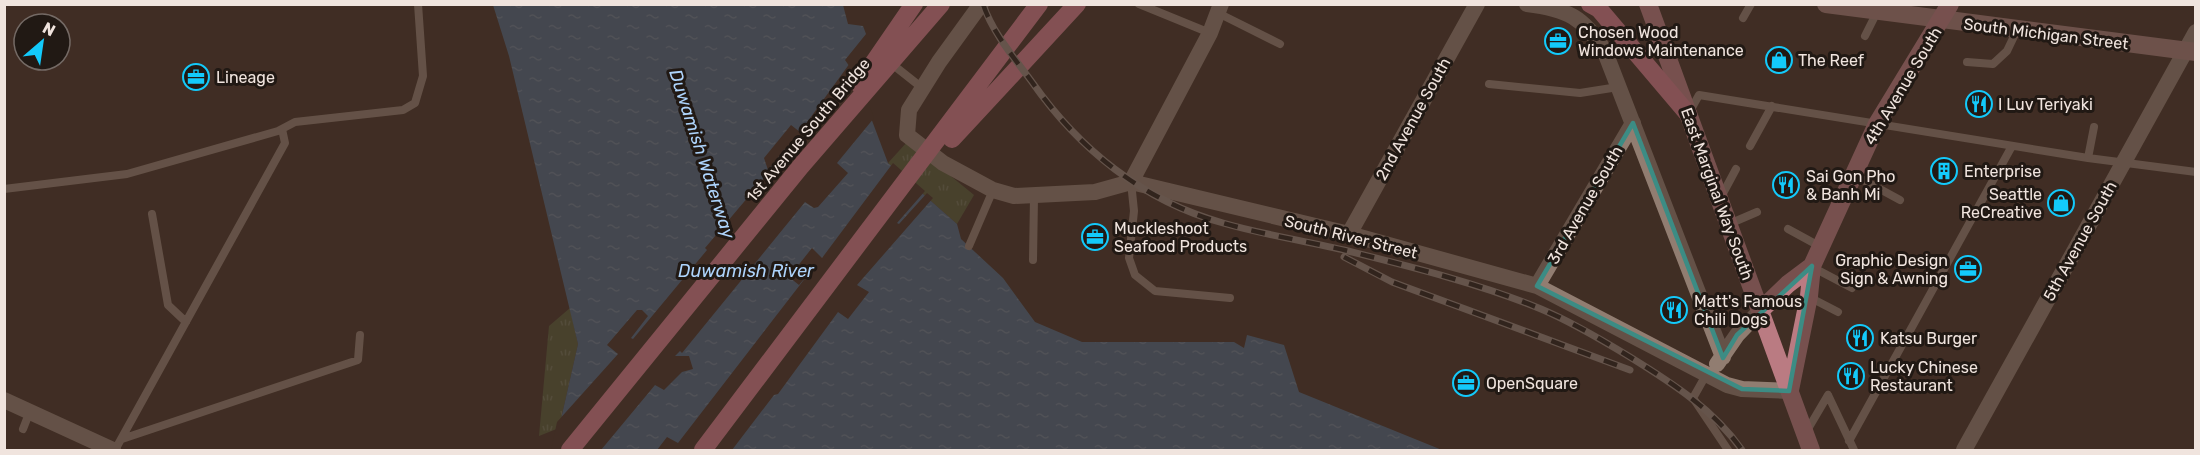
<svg xmlns="http://www.w3.org/2000/svg" width="2200" height="455" font-family="Rubik,sans-serif">
	<style>
		.park { fill: url(#park-tufts) }
		.water { fill: url(#water-ripples) }
		.pier { fill: #402e24 }
		.lines { fill: none; stroke-linecap: round; stroke-linejoin: round }
		.service { stroke: #917d71; stroke-width: 8 }
		.minor { stroke: #917d71; stroke-width: 16 }
		.secondary { stroke: #a57c79; stroke-width: 18 }
		.primary { stroke: #ba7b82; stroke-width: 18 }
		.motorway { stroke: #d57a8d; stroke-width: 18 }
		.rail-casing { stroke: #92837b; stroke-width: 7 }
		.rail { stroke: #211914; stroke-width: 4.5; stroke-dasharray: 14; stroke-linecap: butt }
		.marked { fill: none; stroke: #3c8c84; stroke-width: 4.5; stroke-linejoin: round }
		.labels { text-anchor: middle; dominant-baseline: central; stroke-width: 6; stroke-linejoin: round; paint-order: stroke }
		.poi-label { font-size: 16px; fill: #f0e4de; stroke: #211914; text-anchor: start }
		.street-label { font-size: 16px; fill: #f0e4de; stroke: #211914 }
		.water-label { font-size: 18px; font-style: italic; fill: #aed4fc; stroke: #211914 }
	</style>
	<defs>
		<pattern id="park-tufts" width="24" height="20" patternUnits="userSpaceOnUse" patternTransform="scale(1.5)"><rect width="24" height="20" fill="#535937"/><path d="M3 7l-1-3M5 7V3M7 7l1-3M15 17l-1-3M17 17v-4M19 17l1-3" fill="none" stroke="#6c7154"/></pattern>
		<pattern id="water-ripples" width="26" height="14" patternUnits="userSpaceOnUse" patternTransform="scale(1.5)"><rect width="26" height="14" fill="#4b6783"/><path d="M2 4q2-2 4 0t4 0M15 11q2-2 4 0t4 0" fill="none" stroke="#657d94"/></pattern>
	</defs>
	<rect width="100%" height="100%" fill="#402e24"/>
	<path class="park" d="M908,141L974,195L957,224L888,163Z
		M570,308L578,344L559,428L539,436L549,326Z"/>
	<path class="water" d="M493,5H843L848,24L863,26L866,34L845,60L854,73L888,163L957,224L961,239L1003,278L1035,322L1082,342H1234L1244,348L1247,335L1284,345L1299,392L1442,450H554L578,344L509,56Z"/>
	<path class="pier" d="M850,63L857,72L874,118L837,163L848,173L818,207L814,208L805,202L682,353L680,351L675,356H689L693,369L682,372L664,390L655,385L601,450H551L557,422L618,354L607,345L637,310H642L648,316L631,338L633,339L707,250L705,248L787,151L785,149L768,170L764,158L791,125L800,132Z
		M893,163L925,191L897,223L899,224L927,193L933,198L857,285L869,292L848,319L838,312L778,394L774,395L732,450H657L667,437L678,443L813,268L799,285L789,277L812,248L822,258Z"/>
	<g class="lines">
		<path class="service" d="M1139,4L1210,33
			M1218,13L1280,44
			M1743,18L1751,4
			M1865,36L1877,12
			M1967,62L1993,64L2007,51L2017,30
			M897,68L921,87
			M1489,84L1580,93L1618,87
			M1690,111L1699,95L2088,158L2196,172
			M1750,146L1772,106
			M2088,158L2094,127
			M1854,175L1900,200
			M1131,182L1134,211L1129,258L1135,275L1155,291L1230,298
			M4,189L127,174L278,131L295,122L403,110L415,103L423,76L418,4
			M1721,197L1736,169
			M152,214L168,305L186,322
			M1729,224L1757,212
			M1788,229L1821,247
			M969,246L993,190
			M1033,260L1034,197
			M1812,267L1852,288
			M1809,297L1838,312
			M1706,375L1693,398L1728,450
			M1828,395L1854,450
			M23,429L30,411
			M1805,434L1828,395
			M122,439L358,360L360,335
			M1849,441L2012,146
			M115,450L285,143L282,129"/>
		<path class="minor" d="M981,4L939,62L909,110L907,135L943,163L993,190L1014,196L1095,192L1131,182L1349,234L1537,286L1727,385L1742,389L1789,391
			M1527,4C1567,9 1584,17 1605,52L1723,357
			M1131,182L1210,33L1221,4
			M1349,234L1477,4
			M1537,286L1633,123
			M1717,364L1737,335L1761,310
			M4,400L113,450
			M1964,450L2196,32"/>
		<path class="secondary" d="M1826,4L2196,52"/>
		<path class="primary" d="M1648,4L1811,450
			M1761,310L1788,284L1812,266
			M1790,390L1809,296L1812,266L1877,124L1950,4"/>
		<path class="motorway" d="M1590,4L1599,9L1688,114
			M859,84L914,4
			M952,139L1077,4
			M570,450L801,166L941,4
			M703,450L1039,4"/>
		<defs>
			<path id="rail" d="M983,4C992,32 1015,59 1032,82C1079,149 1143,201 1223,223C1264,235 1307,241 1348,251C1412,267 1481,284 1541,309C1572,322 1602,340 1630,357C1672,383 1713,409 1742,450
				M1344,257L1392,282L1630,370"/>
		</defs>
		<use href="#rail" class="rail-casing"/>
		<use href="#rail" class="rail"/>
	</g>
	<path d="M0 0H2200V455H0ZM1633,123L1723,358L1737,335L1812,266L1789,391L1742,389L1537,286Z" fill="#402e24" fill-opacity=".55" fill-rule="evenodd"/>
	<path class="marked" d="M1633,123L1723,358L1737,335L1812,266L1789,391L1742,389L1537,286Z"/>
	<defs>
		<symbol id="office-ring" viewBox="-11 -11 22 22"><circle r="9.5" fill="#211914" stroke="#13cafb" stroke-width="1.5"/><path d="M-6-3h4V-5.5h4V-3h4V5H-6ZM-1-4.5V-3h2v-1.5ZM-6 0V1H6V0Z" fill="#13cafb"/></symbol>
		<symbol id="shop-ring" viewBox="-11 -11 22 22"><circle r="9.5" fill="#211914" stroke="#13cafb" stroke-width="1.5"/><path d="M-5-2.5h2.3a2.7 3.5 0 0 1 5.4 0H5L5.5 6h-11ZM-1.5-2.5h3a1.5 2.3 0 0 0-3 0Z" fill="#13cafb"/></symbol>
		<symbol id="restaurant-ring" viewBox="-11 -11 22 22"><circle r="9.5" fill="#211914" stroke="#13cafb" stroke-width="1.5"/><path d="M-5-6h1v4h1v-4h1v4h1v-4h1v5L-1.5 .5V6h-2V.5L-5-1ZM5-6V6H3V1.5H1.5Q1.5-4 5-6Z" fill="#13cafb"/></symbol>
		<symbol id="building-ring" viewBox="-11 -11 22 22"><circle r="9.5" fill="#211914" stroke="#13cafb" stroke-width="1.5"/><path d="M-4-6H4V6H1V3H-1V6H-4ZM-2.5-4.3h1.7v1.8h-1.7ZM.8-4.3h1.7v1.8H.8ZM-2.5-1h1.7V.8h-1.7ZM.8-1h1.7V.8H.8Z" fill="#13cafb"/></symbol>
	</defs>
	<g fill-rule="evenodd">
		<use href="#office-ring" x="1543" y="26" width="30" height="30"/>
		<use href="#shop-ring" x="1764" y="45" width="30" height="30"/>
		<use href="#office-ring" x="181" y="62" width="30" height="30"/>
		<use href="#restaurant-ring" x="1964" y="89" width="30" height="30"/>
		<use href="#building-ring" x="1929" y="156" width="30" height="30"/>
		<use href="#restaurant-ring" x="1771" y="170" width="30" height="30"/>
		<use href="#shop-ring" x="2046" y="188" width="30" height="30"/>
		<use href="#office-ring" x="1080" y="222" width="30" height="30"/>
		<use href="#office-ring" x="1953" y="254" width="30" height="30"/>
		<use href="#restaurant-ring" x="1659" y="295" width="30" height="30"/>
		<use href="#restaurant-ring" x="1845" y="323" width="30" height="30"/>
		<use href="#restaurant-ring" x="1836" y="361" width="30" height="30"/>
		<use href="#office-ring" x="1451" y="368" width="30" height="30"/>
	</g>
	<g class="labels">
		<g class="poi-label">
			<text x="1578" y="32">Chosen Wood<tspan x="1578" dy="18">Windows Maintenance</tspan></text>
			<text x="1798" y="60">The Reef</text>
			<text x="216" y="77">Lineage</text>
			<text x="1998" y="104">I Luv Teriyaki</text>
			<text x="1964" y="171">Enterprise</text>
			<text x="1806" y="176">Sai Gon Pho<tspan x="1806" dy="18">&amp; Banh Mi</tspan></text>
			<text x="2042" y="194" text-anchor="end">Seattle<tspan x="2042" dy="18">ReCreative</tspan></text>
			<text x="1114" y="228">Muckleshoot<tspan x="1114" dy="18">Seafood Products</tspan></text>
			<text x="1948" y="260" text-anchor="end">Graphic Design<tspan x="1948" dy="18">Sign &amp; Awning</tspan></text>
			<text x="1694" y="301">Matt's Famous<tspan x="1694" dy="18">Chili Dogs</tspan></text>
			<text x="1880" y="338">Katsu Burger</text>
			<text x="1870" y="367">Lucky Chinese<tspan x="1870" dy="18">Restaurant</tspan></text>
			<text x="1486" y="383">OpenSquare</text>
		</g>
		<g class="street-label">
			<text transform="translate(2046 34) rotate(7)">South Michigan Street</text>
			<text transform="translate(1903 86) rotate(-59)">4th Avenue South</text>
			<text transform="translate(1413 119) rotate(-61)">2nd Avenue South</text>
			<text transform="translate(808 130) rotate(-50)">1st Avenue South Bridge</text>
			<text transform="translate(1717 194) rotate(70)">East Marginal Way South</text>
			<text transform="translate(1585 205) rotate(-60)">3rd Avenue South</text>
			<text transform="translate(1351 237) rotate(14)">South River Street</text>
			<text transform="translate(2080 241) rotate(-61)">5th Avenue South</text>
		</g>
		<g class="water-label">
			<text transform="translate(702 154) rotate(72)">Duwamish Waterway</text>
			<text x="746" y="271">Duwamish River</text>
		</g>
	</g>
	<rect width="2200" height="455" fill="none" stroke="#f0e4de" stroke-width="12"/>
	<g transform="translate(42 42) rotate(29)"><circle r="28" fill="#211914" stroke="#746a65" stroke-width="1.5"/>
	<path d="M0-4.5L10 22L0 15L-10 22Z" fill="#13cafb"/>
	<text y="-9" font-size="16" font-weight="bold" text-anchor="middle" fill="#f0e4de">N</text>
	</g>
</svg>
